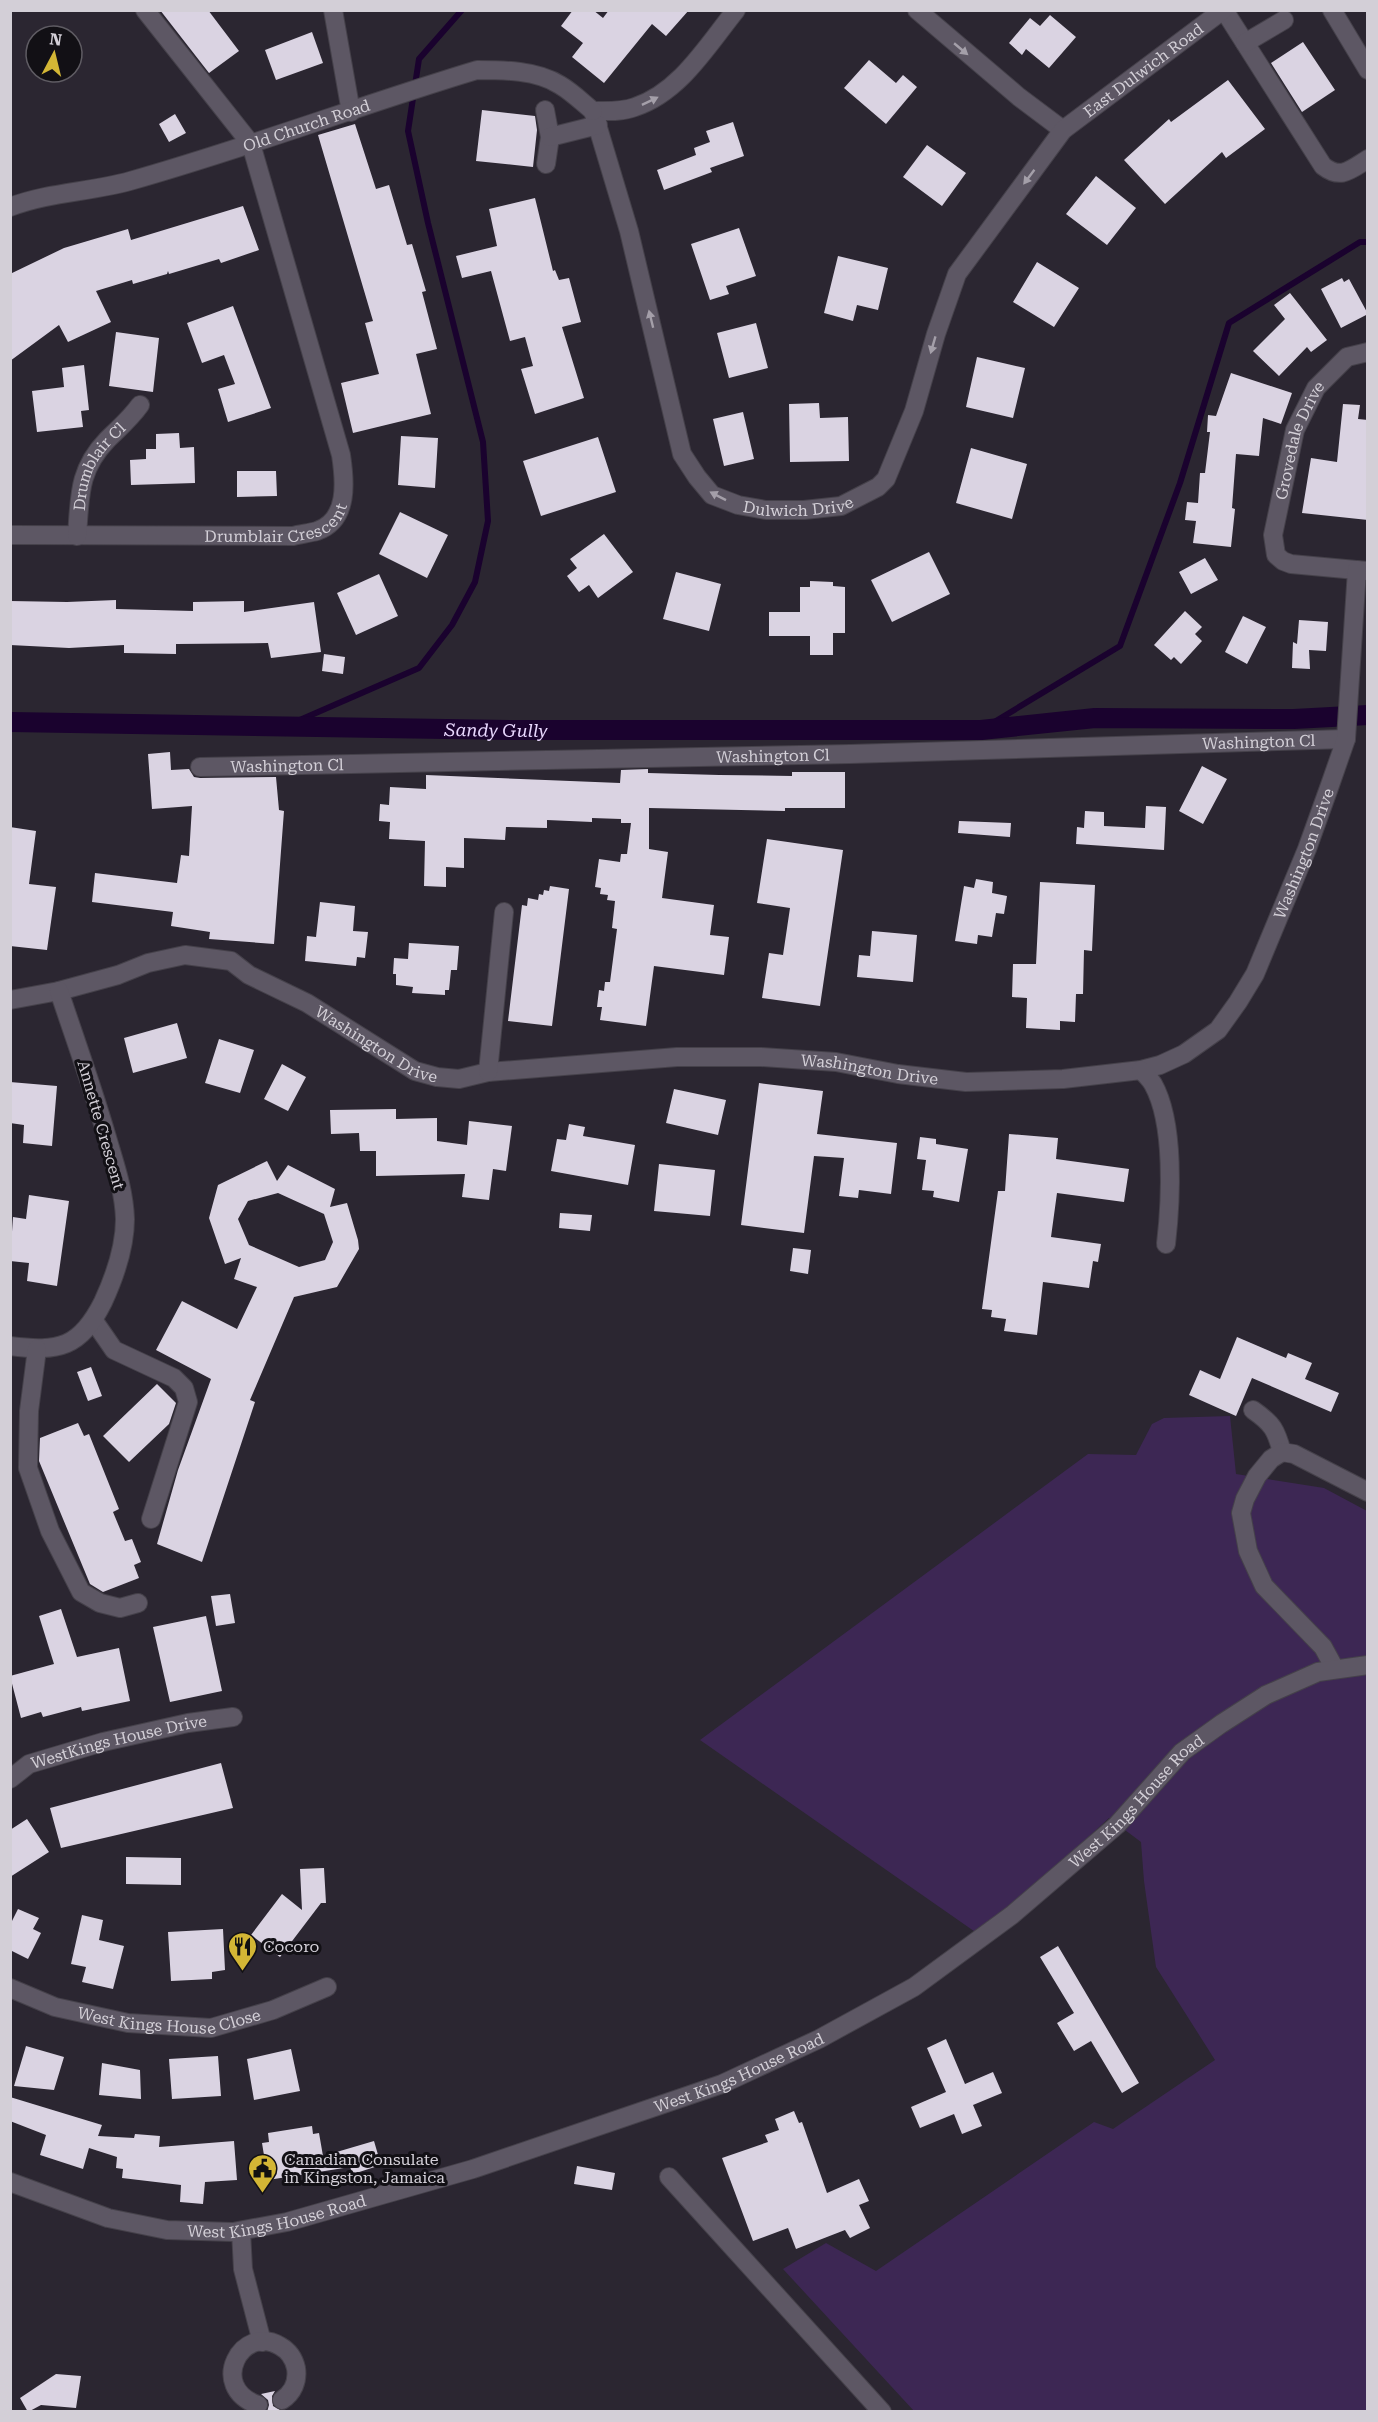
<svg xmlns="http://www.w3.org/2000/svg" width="1378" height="2422" font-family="'Roboto Serif',serif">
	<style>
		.green { fill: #3d2754 }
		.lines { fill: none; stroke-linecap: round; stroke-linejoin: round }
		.stream { stroke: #1a022e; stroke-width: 6 }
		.canal { stroke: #1a022e; stroke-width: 20 }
		.building { fill: #dad3e2; fill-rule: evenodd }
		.minor-casing { stroke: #45414a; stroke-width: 20 }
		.minor { stroke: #5d5764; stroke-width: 18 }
		.oneway { fill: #a49fa9 }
		.labels { text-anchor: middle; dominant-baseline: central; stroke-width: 6; stroke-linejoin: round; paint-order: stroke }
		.street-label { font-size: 16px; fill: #d3cfd7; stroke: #121015 }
		.poi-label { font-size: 16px; fill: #d3cfd7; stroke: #121015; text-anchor: start }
		.water-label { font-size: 18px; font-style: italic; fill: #e9d8fe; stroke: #121015 }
	</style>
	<rect width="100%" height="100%" fill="#2b2631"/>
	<path class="green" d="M1230,1416L1236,1474L1324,1488L1367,1511V2411H914L783,2269L826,2243L876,2271L1094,2122L1113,2129L1215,2060L1156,1967L1144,1881L1141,1842L1109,1818L981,1936L700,1740L1088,1454L1136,1455L1152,1424L1164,1418Z"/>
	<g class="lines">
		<path class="stream" d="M286,726L419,668L452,625L475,582L488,521L483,442L428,223L408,131L419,59L462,10
			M981,730L1120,646L1180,483L1229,323L1360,242H1368"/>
		<path class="canal" id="s1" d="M10,722L510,730H981L1095,718L1294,719L1368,715"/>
	</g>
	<path class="building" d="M160,10H208L239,51L209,73Z
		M573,10H593L603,18L609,10H689L666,36L652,24L604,83L572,57L583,43L561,26Z
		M1050,15L1076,37L1049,68L1026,49L1022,55L1009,43L1030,18L1040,26Z
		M312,32L323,63L276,80L265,50Z
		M1303,42L1335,90L1302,112L1271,63Z
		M869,60L896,83L903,75L917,87L886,124L844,88Z
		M1228,80L1265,129L1226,158L1222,152L1165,204L1124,160L1169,119L1171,122Z
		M482,110L535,116L537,130L533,167L476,161Z
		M175,114L186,133L169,142L159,124Z
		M733,122L744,156L710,168L712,172L664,190L657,170L696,155L694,148L710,142L706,131Z
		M355,124L376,189L389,185L407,245L412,244L426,291L422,292L437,349L416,354L431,414L353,433L341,383L379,374L365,323L373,321L318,135Z
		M927,145L966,173L942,206L903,177Z
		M1096,176L1136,208L1107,245L1066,214Z
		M535,198L553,271L555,270L559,280L569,278L581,322L562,327L584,398L535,414L521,369L533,366L525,337L510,341L491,271L462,278L456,256L497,246L489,209Z
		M243,206L259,250L221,263L219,259L169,274L168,271L167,274L133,284L132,280L96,291L111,322L68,342L59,325L10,361V274L64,248L128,229L131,240Z
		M739,228L756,276L726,286L729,294L710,300L691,244Z
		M838,256L888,268L878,310L857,305L853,321L824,313Z
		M1037,262L1079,288L1054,327L1013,302Z
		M1342,278L1344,282L1349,279L1368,314L1341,328L1321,289Z
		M1290,293L1327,340L1311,352L1307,347L1279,376L1253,351L1285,319L1274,305Z
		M233,306L271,408L228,422L218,389L235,384L224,355L202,363L187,323Z
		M756,323L768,368L729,378L717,333Z
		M116,332L159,338L153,392L109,386Z
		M977,357L1025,368L1013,418L966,407Z
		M84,365L89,410L81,411L83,427L37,432L32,391L64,387L62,368Z
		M1231,373L1292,393L1281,424L1263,418L1259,456L1236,454L1232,508L1235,509L1231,547L1193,543L1196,521L1185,520L1187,502L1198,503L1200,473H1205L1210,432H1207L1208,415L1216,416Z
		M819,403L820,418L848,417L849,461L790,462L789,404Z
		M1343,404L1360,405L1358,419L1368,420V520L1302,513L1311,458L1337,462Z
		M743,412L754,459L724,466L713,419Z
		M179,433L180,448L194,447L195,483L131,485L130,460L146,459V449H156V434Z
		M401,436L438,438L435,488L398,485Z
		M598,437L616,492L541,516L523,461Z
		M971,448L1027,464L1012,519L956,503Z
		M237,471H276L277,496L237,497Z
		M400,512L448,535L427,578L379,554Z
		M604,534L633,572L598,598L589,585L579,592L567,576L577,568L570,559Z
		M929,552L950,594L892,622L871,580Z
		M1205,558L1218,580L1191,594L1179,572Z
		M676,572L721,584L709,631L663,619Z
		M379,574L398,616L356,635L337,593Z
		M810,581L833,582V586L845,587V633H833V655H810V636H769V612H800V587H810Z
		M116,600V609L193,611V602L244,601V612L314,602L321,652L271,658L268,643L176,644V654L124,653V645L69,648L10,645V601L67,602Z
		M1185,611L1202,627L1195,634L1202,641L1181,664L1174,657L1171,660L1154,645Z
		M1243,616L1266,627L1247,664L1225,652Z
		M1299,620L1328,622L1326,651L1309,650L1310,669L1292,668L1293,642L1297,644Z
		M324,654L345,657L343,674L322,671Z
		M170,752L171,770L189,769L194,777L200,778L276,777L279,810L284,811L274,944L209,939L210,932L171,926L173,912L92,902L95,873L177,883L181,855L189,856L192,806L152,809L148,754Z
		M1202,766L1227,779L1203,824L1179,811Z
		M648,769V773L719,775L792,776V772H845V808H785V811L649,808V849L668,852L662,898L714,905L710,935L729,937L724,975L654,966L646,1026L600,1020L602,1007H597L599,990L604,991L605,982H610L617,929L612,928L615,901L607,900L608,895L600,894L601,888L595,887L599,859L620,862L621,854H627L631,823H621V819L592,818V822L547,820V828L506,827L505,840L464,838V868L446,867V887L424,886L425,841L389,839L390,822L379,821L380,804L389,805L390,787L426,789V775L620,783L621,770Z
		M1146,806L1166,807L1164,850L1076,844L1077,827L1084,828L1085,811L1104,812V826L1145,828Z
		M959,821L1011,823L1010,837L958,833Z
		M10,827L36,831L29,884L56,887L47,950L10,946Z
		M767,839L843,850L820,1006L762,998L769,953L783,955L790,908L757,903Z
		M976,879L993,882L992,893L1007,896L1004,914L996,913L992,937L978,935L977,944L955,941L964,886L974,888Z
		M1040,882L1095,885L1092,951L1084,950L1083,994H1076L1075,1022L1060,1021V1030L1026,1028L1027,998L1012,997L1013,964H1036Z
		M550,886L569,889L552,1026L508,1021L522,905L527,906L528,898L538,900L539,894L543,895L544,890L549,891Z
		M320,902L355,906L353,931L368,932L365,958L357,957L356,966L305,961L307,936L316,937Z
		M872,931L917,935L913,982L857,977L859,955L870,956Z
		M409,943L459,946L457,970H451L449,990H445V995L412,993L413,987L396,985V974H393L394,958L408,959Z
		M177,1023L187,1058L133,1073L124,1038Z
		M219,1039L254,1050L240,1093L205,1083Z
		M282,1064L306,1077L288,1111L264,1099Z
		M10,1082L57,1086L52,1146L23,1143L24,1125L10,1123Z
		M759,1083L823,1091L817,1134L897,1143L891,1194L859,1190L858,1198L839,1196L844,1158L814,1156L804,1233L741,1225Z
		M674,1089L726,1100L718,1135L666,1123Z
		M396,1109V1119L437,1118V1141L467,1145L469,1121L512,1126L506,1171L493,1169L489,1200L462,1197L465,1174L376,1176V1151H360L359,1133L331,1134L330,1110Z
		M569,1124L585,1127L583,1136L635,1145L628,1185L551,1171L557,1139L566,1140Z
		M1009,1134L1058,1138L1056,1159L1129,1169L1124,1202L1057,1193L1051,1237L1101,1244L1098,1262L1093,1261L1089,1288L1043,1282L1037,1335L1004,1331L1006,1319L991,1317L992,1310L982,1309L998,1191H1005Z
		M920,1137L936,1139V1144L968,1149L959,1202L933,1197L934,1191L922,1190L926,1160L917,1159Z
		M267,1161L277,1181L288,1165L335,1189L330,1207L347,1203L358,1240L359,1249L337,1287L294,1297L250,1400L255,1402L202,1562L157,1544L178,1470L211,1379L156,1350L182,1301L237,1329L257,1287L234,1279L241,1258L225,1264L209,1218L218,1185ZM278,1193L324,1214L333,1242L325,1260L299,1267L249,1245L238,1219L248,1201Z
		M659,1164L715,1170L710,1216L654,1211Z
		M29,1195L69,1201L57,1286L27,1281L29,1263L10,1261L13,1217L26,1219Z
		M560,1213L592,1215L590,1231L559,1228Z
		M793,1248L811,1250L808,1274L790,1271Z
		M1237,1337L1286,1358L1288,1353L1312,1363L1305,1379L1339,1393L1331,1412L1252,1378L1236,1416L1189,1395L1200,1370L1220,1379Z
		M91,1367L102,1396L88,1401L77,1372Z
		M157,1384L176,1403L169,1424L129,1462L103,1436Z
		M78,1423L84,1436L89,1434L119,1509L113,1512L125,1541L132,1539L141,1562L134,1565L139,1578L103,1592L90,1584L39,1461L40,1438Z
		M230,1594L235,1623L216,1626L211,1596Z
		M61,1609L77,1657L119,1648L130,1701L82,1711L81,1707L43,1717L41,1712L21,1718L10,1676L54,1664L39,1616Z
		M206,1616L222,1691L170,1702L153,1627Z
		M221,1763L233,1808L61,1848L50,1808Z
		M27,1819L49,1852L10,1877V1830Z
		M126,1857L181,1858V1885L126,1884Z
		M324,1868L326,1903H321L280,1957L251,1935L282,1894L302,1910L300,1869Z
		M18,1909L39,1918L33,1929L41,1933L28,1959L10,1950V1925Z
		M82,1915L103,1920L99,1940L124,1946L113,1989L82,1982L86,1967L71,1964Z
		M223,1929L225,1970L212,1972V1979L171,1981L168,1932Z
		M1058,1946L1139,2083L1122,2093L1091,2041L1074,2051L1057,2023L1074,2013L1040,1957Z
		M946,2039L965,2084L993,2072L1002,2093L973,2105L982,2126L962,2134L954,2114L920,2128L911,2107L946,2092L927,2048Z
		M26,2046L64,2057L54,2090L14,2086Z
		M291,2049L300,2091L254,2100L247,2059Z
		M218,2056L221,2096L172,2099L169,2059Z
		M102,2063L140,2070L141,2099L99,2095Z
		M10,2097L102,2125L98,2136L134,2138L135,2134L160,2136L159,2147L234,2141L237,2180L205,2182L203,2204L180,2202L181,2185L122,2178L123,2169L116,2168L117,2157L89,2148L83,2169L40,2155L46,2135L10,2121Z
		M794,2111L799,2123L802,2122L827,2193L859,2179L869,2201L859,2205L870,2228L850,2238L845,2230L796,2249L788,2228L753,2241L722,2158L768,2142L765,2135L779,2130L775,2119Z
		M312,2126L313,2134L319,2133L323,2156L374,2141L381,2165L353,2174L350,2167L268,2180L262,2143L269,2142L268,2133Z
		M577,2166L615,2173L612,2190L574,2184Z
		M56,2374L81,2376L76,2408L41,2405L28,2412L20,2398Z
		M275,2391L272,2396L273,2406L284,2412H267L269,2405L268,2400L261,2394Z"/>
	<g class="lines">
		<defs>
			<g id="minor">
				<path d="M333,10L351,112"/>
				<path d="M917,10L1019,97L1063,130"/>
				<path d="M1224,10L1323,166C1341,180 1350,170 1368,159"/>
				<path d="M1332,10L1368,70"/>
				<path d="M1245,43L1284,20"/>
				<path d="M545,110L550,137L546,164"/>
				<path id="s2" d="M593,111L629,231L682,454L697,477L712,495L738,505L766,510H804L841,506L878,487L886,479L914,411L936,334L957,274L1063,130L1223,10"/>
				<path d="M593,111C607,111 622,112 635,107C680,92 707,46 736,10"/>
				<path d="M550,137L598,125"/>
				<path id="s3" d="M10,207C49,192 91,192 130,181C247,148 361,105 477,70C503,70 537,70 560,85C572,92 582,102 593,111"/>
				<path id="s4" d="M10,535L293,536C301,534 310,533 317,531C349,520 345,481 341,455L251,144L145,10"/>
				<path id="s5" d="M77,536C80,497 78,470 107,440C119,428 130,419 140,405"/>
				<path id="s6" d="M1367,571L1291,564L1283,561L1276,555L1273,535L1295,430L1316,388L1347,357L1368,352"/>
				<path id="s7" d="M200,767L850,754L1346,739"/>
				<path id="s8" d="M10,1000L59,991L118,975L148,963L185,955L231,961L249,975L307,1003L415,1071L437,1077L459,1079L488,1072L677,1057H761L836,1062L898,1074L966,1082L1063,1079L1141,1070L1160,1065L1184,1054L1218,1030L1238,1002L1255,974L1307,849L1330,785L1346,739L1357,570"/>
				<path d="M1141,1070C1145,1074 1150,1079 1153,1084C1175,1123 1171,1201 1166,1244"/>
				<path d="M488,1072L504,912"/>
				<path d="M94,1321L114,1350L174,1378L184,1388L188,1402L151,1519"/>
				<path d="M10,1346C59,1352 80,1348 103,1302C115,1276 125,1247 125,1219C124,1189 114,1162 106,1134C92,1086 75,1039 59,991"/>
				<path d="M37,1349L29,1411L28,1468L50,1531L81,1592L100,1603L120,1608L138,1603"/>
				<path d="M1253,1410C1273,1424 1276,1430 1282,1452"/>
				<path d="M1335,1669L1323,1647L1264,1586L1248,1551L1241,1513L1245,1499L1257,1476L1271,1459L1282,1452L1294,1454L1368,1492"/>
				<path id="s9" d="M10,1779L29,1764L103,1742L188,1723L233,1717"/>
				<path id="s10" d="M10,1988L55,2007L128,2023L211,2028L273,2010L327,1987"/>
				<path d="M669,2177L882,2412"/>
				<path id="s11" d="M10,2182L108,2218L167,2230L233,2232L287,2222L473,2169L722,2084L819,2039L914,1987L1012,1915L1117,1825L1182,1752L1221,1724L1266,1695L1318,1672L1368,1665"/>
				<path d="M241,2231L243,2269L262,2342"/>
				<path d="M258,2405C207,2387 242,2323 280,2346C289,2351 294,2359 296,2368C298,2381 293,2393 282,2400"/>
			</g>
		</defs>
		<use href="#minor" class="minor-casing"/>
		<use href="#minor" class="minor"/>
	</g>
	<defs><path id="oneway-solid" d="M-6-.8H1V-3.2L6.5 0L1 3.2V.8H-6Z" transform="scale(1.5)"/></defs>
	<g class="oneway">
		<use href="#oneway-solid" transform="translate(961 49) rotate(40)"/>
		<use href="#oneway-solid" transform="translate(650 101) rotate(-26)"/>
		<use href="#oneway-solid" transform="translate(1029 177) rotate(127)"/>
		<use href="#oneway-solid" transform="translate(651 319) rotate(-104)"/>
		<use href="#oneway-solid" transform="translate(933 345) rotate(106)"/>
		<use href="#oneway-solid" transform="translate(718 496) rotate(-153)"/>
	</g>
	<defs>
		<symbol id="restaurant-pin" viewBox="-11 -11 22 30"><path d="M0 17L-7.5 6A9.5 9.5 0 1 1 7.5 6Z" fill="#d3b635" stroke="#121015"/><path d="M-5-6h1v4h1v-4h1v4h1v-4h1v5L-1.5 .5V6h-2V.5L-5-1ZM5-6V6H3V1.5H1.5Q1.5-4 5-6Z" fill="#111"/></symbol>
		<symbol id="civic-pin" viewBox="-11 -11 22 30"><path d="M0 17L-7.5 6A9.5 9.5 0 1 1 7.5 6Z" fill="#d3b635" stroke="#121015"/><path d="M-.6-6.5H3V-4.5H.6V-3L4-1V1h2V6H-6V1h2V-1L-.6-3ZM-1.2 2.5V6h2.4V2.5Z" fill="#111"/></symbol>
	</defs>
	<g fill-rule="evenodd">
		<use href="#restaurant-pin" x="226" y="1930" width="33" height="45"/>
		<use href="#civic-pin" x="246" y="2152" width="33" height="45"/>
	</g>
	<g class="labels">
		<g class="street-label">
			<text stroke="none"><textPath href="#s2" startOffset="1086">East Dulwich Road</textPath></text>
			<text stroke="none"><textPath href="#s3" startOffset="308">Old Church Road</textPath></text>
			<text stroke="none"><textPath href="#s6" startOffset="213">Grovedale Drive</textPath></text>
			<text stroke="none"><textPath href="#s5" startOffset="75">Drumblair Cl</textPath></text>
			<text stroke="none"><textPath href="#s2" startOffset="494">Dulwich Drive</textPath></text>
			<text stroke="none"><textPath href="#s4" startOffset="270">Drumblair Crescent</textPath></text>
			<text stroke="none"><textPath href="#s7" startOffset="1059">Washington Cl</textPath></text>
			<text stroke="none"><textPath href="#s7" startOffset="573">Washington Cl</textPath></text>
			<text stroke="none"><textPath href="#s7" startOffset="87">Washington Cl</textPath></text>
			<text stroke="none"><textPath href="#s8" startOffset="1458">Washington Drive</textPath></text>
			<text stroke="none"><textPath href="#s8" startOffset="396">Washington Drive</textPath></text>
			<text stroke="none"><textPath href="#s8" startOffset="900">Washington Drive</textPath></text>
			<text transform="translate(101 1125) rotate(74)">Annette Crescent</text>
			<text stroke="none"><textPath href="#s9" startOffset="117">WestKings House Drive</textPath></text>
			<text stroke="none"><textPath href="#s11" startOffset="1248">West Kings House Road</textPath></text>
			<text stroke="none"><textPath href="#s10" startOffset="165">West Kings House Close</textPath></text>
			<text stroke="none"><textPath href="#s11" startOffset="762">West Kings House Road</textPath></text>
			<text stroke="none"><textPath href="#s11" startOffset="276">West Kings House Road</textPath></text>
		</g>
		<g class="poi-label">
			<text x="263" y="1946">Cocoro</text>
			<text x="284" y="2159">Canadian Consulate<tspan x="284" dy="18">in Kingston, Jamaica</tspan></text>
		</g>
		<g class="water-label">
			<text stroke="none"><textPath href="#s1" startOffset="486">Sandy Gully</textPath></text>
		</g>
	</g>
	<rect width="1378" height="2422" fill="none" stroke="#d3cfd7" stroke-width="24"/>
	<g transform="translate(54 54) rotate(7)"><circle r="28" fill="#121015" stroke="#5f5c63" stroke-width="1.5"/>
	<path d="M0-4.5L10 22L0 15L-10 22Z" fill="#d3b635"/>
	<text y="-9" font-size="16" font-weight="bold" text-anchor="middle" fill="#d3cfd7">N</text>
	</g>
</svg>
